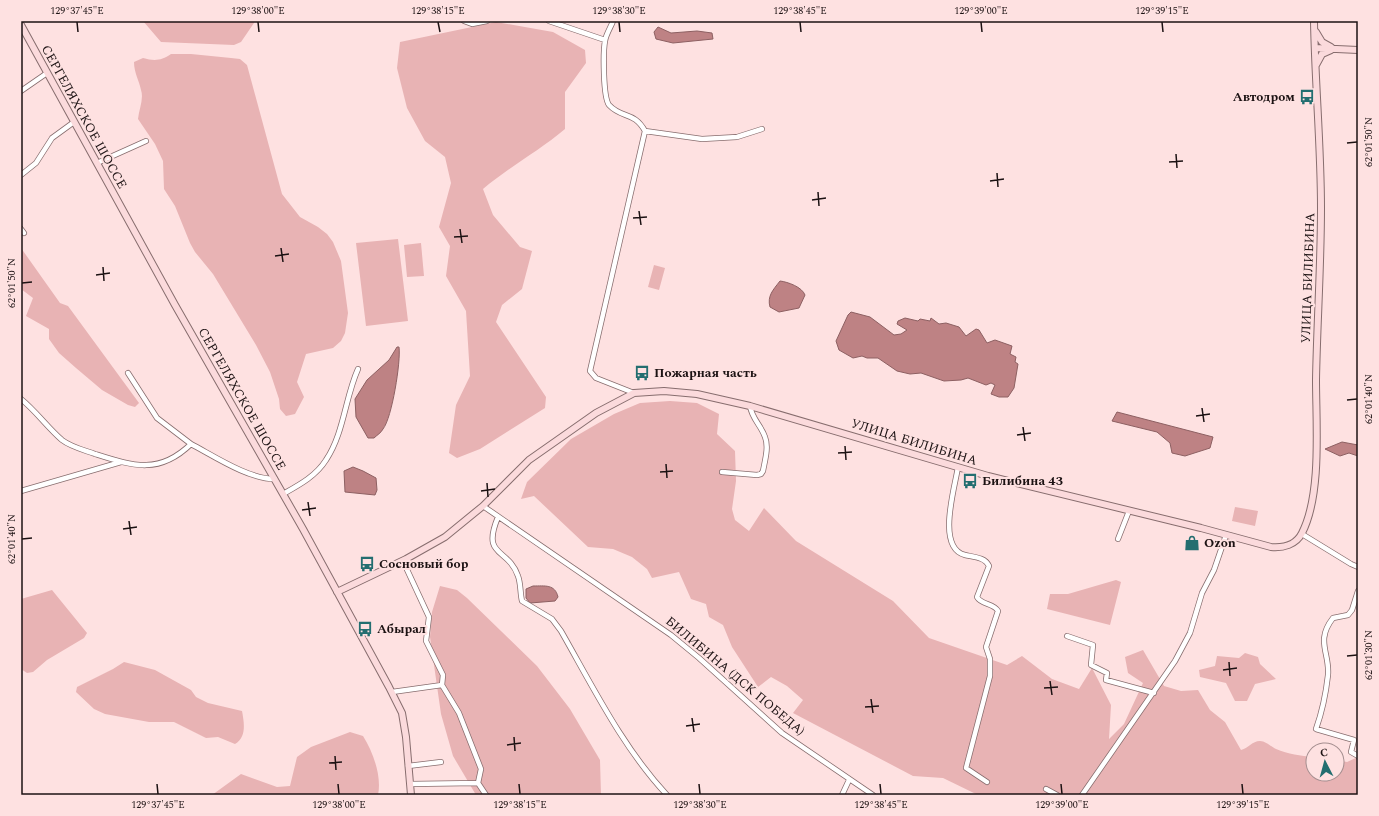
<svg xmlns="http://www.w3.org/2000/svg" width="1379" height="816" font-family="Spectral,serif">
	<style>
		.green { fill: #e8b3b4 }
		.water { fill: #be8284; stroke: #8d6062 }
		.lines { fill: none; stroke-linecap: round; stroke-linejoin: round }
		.street-casing { stroke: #876d6e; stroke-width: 6 }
		.secondary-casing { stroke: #876d6e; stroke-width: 8 }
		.street { stroke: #fff; stroke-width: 4.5 }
		.secondary { stroke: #fbdadc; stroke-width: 6 }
		.ticks { fill: none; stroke: #1c1213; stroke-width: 1.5 }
		.labels { text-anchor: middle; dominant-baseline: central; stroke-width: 4; stroke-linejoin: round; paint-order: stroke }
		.poi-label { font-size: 13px; font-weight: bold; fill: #1c1213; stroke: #fee1e1; text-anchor: start }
		.street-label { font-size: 13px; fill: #1c1213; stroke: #fee1e1 }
		.neatline { fill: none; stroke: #1c1213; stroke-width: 1.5 }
		.ticks-label { font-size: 10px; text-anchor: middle; fill: #1c1213 }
	</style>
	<rect width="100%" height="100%" fill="#fee1e1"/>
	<path class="green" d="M143,21H253L254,23L241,42L234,45L161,42Z
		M496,22L553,32L585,50L586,63L565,92V129C539,151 509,167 483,189L493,215L520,247L532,251L522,289L502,305L496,322L546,397L545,408L480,449L457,458L449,453L456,405L470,376L466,311L446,276L450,246L439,227L451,183L445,157L425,141L407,108L397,68L400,42Z
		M171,54H191L231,58L240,59L247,65L282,194L300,217L318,227L327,234L333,242L341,261L348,313L345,333L341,341L333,348L306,354L297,382L304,397L295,414L286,416L280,409L279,399L270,372L256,345L213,274L195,252L190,243L175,206L164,189L163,161L155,144L138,119C139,109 144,99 141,90C139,80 134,73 134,62L143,58C154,61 161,61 171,54Z
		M398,239L408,321L366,326L356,243Z
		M421,243L424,276L407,277L404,245Z
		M21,248L60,303L68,306L139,403L135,407L128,405L102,390L76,368L59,353L49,339V329L26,316L33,298L21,289Z
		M654,265L665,268L659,290L648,287Z
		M670,401L697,403L719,414L717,434L735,451L736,481L732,509L735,520L749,531L764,508L796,541L893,601L929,638L1007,665L1022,656L1052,679L1079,689L1092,668L1111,705L1109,739L1124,724L1143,683L1128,673L1125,657L1143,650L1164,686L1181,691L1198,690L1210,710L1225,722L1241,750C1249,748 1252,741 1260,741C1266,741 1271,747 1276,749C1288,754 1301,756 1313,757V774H1337V760L1347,762L1358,757V795H978L943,778L913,776L793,713L803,700L787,686L771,677L758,687L732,647L723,625L709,617L706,604L691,599L679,572L652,578L647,569L632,557L613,549L588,547L534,496L521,499L527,482L571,439L614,414L640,403Z
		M1235,507L1258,511L1255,526L1232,521Z
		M1116,580L1121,582L1110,625L1047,609L1050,594H1068Z
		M440,586L457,590L467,598L537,666L570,709L600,760L601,795H476L453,756L441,714L430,637L432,612Z
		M52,590L87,633L84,638L47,660L33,672L27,673L21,669V599Z
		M1245,653L1258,657L1260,664L1276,679L1255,684L1247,701H1235L1226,683L1200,677L1199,670L1215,666L1217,656L1239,658Z
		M124,662L155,670L191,690L196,697L208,703L242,711C244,722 247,737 235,744L218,737L206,738L174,722H149L105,714L94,709L76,692L77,687L113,669Z
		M350,732L363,736C373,752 382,776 378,795H212L241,774L277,787L290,786L297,757L311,747Z"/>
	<path class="water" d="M658,27L671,33L697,31L712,33L713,39L673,43L656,39L654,32Z
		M780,281C788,282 802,287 805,295L799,308L779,312L770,307C767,296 773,290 780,281Z
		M851,312L870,317L894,335L901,334L907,330L897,324L898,321L905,318L918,321L920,319L930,321L931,318L939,324L946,323L959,327L966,336L976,329L979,330L987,343L995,340L1012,346L1010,354L1016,357L1015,362L1018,364L1014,388L1008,397H999L991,394L995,385L991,383L986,385L968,378L961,380L944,381L921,373L910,374L897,371L878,358H867L862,356L853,358L839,350L836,341L848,315Z
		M397,347H399C401,361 392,418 383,429C381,433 377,435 374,438H368L356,417L355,399L367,380L389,360Z
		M1117,412L1213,437L1210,448L1185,456L1172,453L1170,443L1157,432L1112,421Z
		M1342,442L1358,445V456L1349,453L1340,456L1325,449Z
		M353,467L363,471L376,478L377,490L375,495L345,492L344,471Z
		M533,586C545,586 555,584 558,597L555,601L530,603L526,598V589Z"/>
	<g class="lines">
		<defs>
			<path id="street" d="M464,21L472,24L487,21
				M549,21L605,40
				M613,21C611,27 606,34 605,41C603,52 603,97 609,105C622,119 634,111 645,131L702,139L737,137L762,129
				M21,91L47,73
				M97,163L146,141
				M21,175L36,163L52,138L74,122
				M21,229L24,233
				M128,373L157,418L191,444
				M634,393L596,378L590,371L645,131
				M21,399C36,411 47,427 62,440C71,447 84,450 95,454C133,466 159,475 191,444C214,456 248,479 275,479
				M958,467C955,487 936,548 965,555C973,557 985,557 989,566L977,597C981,605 994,603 998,611L986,647L990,659V676L966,768L987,782
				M722,472L757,475L761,474L763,471C765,460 769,447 765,437C761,425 752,419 750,406
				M21,491L121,462
				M283,494C299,485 316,476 326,460C344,433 345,398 358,369
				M483,506L671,635L699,658L782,733L873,795
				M498,517C481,558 508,547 518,576C521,584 520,593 522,601L552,619L561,631C593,687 623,748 667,795
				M1302,534L1351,564L1358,567
				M1118,539L1129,511
				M403,561L429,617L426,641L443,675L442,685L459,713L481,769L478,783L486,795
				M1358,591L1352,610L1348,615L1333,618C1315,641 1330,653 1328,675C1326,693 1322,712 1316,729L1354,740L1351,752L1358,756
				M1067,636L1093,645L1091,665L1107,673L1106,680L1154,693
				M392,692L442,685
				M408,766L441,762
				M410,784L478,783
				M1046,789L1057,795
				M842,795L849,780
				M1082,795L1175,661L1190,633L1202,593L1214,570L1226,535"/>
			<path id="secondary" d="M21,25L175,305L303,529L389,687L402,713L406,737L411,795
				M1316,32L1322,42L1331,47
				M1315,48L1358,50
				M1316,65L1322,54L1331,50
				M337,592L406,559L445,537L483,506L529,460L596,413L634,393L664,391L697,394L750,406L988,476L1201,528L1271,547C1283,548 1296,545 1302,533C1322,494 1316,424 1316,380C1317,323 1321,266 1321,208C1321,146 1315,83 1314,21"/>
		</defs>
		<use href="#street" class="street-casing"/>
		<use href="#secondary" class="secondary-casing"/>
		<use href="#street" class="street"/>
		<use href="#secondary" class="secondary"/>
	</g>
	<path class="ticks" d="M77,22L78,32M258,22L259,32M438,22L440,32M619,22L620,32M800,22L801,32M981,22L982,32M1162,22L1163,32M1347,143L1357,142M1176,154L1177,168M1169,162L1183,161M997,173L998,187M990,181L1004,179M818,192L819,206M812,200L826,198M639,211L641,225M633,218L647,217M460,229L462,243M454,237L468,236M281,248L283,262M275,256L289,254M103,267L104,281M96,275L110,273M22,283L32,282M1347,400L1357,399M1202,408L1204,422M1196,416L1210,414M1023,427L1025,441M1017,435L1031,433M845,446L846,460M838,453L852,452M666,464L667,478M660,472L673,471M487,483L488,497M481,491L495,489M308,502L310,516M302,510L316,508M129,521L131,535M123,529L137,527M22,539L32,538M1347,656L1357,655M1229,662L1230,676M1223,670L1237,668M1050,681L1052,695M1044,688L1058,687M871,699L873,713M865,707L879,706M692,718L694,732M686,726L700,724M514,737L515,751M507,745L521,743M335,756L336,770M329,763L342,762M157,784L158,794M338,784L339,794M519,784L520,794M699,784L700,794M880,784L881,794M1061,784L1062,794M1242,784L1243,794"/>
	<defs>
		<symbol id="bus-bare" viewBox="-9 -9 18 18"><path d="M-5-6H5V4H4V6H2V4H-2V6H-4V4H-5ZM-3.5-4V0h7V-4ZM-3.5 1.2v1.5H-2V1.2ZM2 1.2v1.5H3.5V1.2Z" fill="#236e70" stroke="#fee1e1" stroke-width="2.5" paint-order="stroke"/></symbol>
		<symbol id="shop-bare" viewBox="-9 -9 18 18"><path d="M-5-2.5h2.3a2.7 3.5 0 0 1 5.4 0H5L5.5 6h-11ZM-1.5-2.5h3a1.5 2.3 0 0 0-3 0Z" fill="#236e70" stroke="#fee1e1" stroke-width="2.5" paint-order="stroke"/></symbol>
	</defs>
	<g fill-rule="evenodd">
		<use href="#bus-bare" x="1296" y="86" width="22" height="22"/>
		<use href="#bus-bare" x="631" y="362" width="22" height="22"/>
		<use href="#bus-bare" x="959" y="470" width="22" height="22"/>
		<use href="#shop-bare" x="1181" y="532" width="22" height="22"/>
		<use href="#bus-bare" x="356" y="553" width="22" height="22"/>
		<use href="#bus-bare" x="354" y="618" width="22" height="22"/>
	</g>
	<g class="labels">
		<g class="poi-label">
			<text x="1295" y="97" text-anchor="end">Автодром</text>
			<text x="654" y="373">Пожарная часть</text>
			<text x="982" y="481">Билибина 43</text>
			<text x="1204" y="543">Ozon</text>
			<text x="379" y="564">Сосновый бор</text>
			<text x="377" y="629">Абырал</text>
		</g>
		<g class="street-label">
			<text transform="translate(84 117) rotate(61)">СЕРГЕЛЯХСКОЕ ШОССЕ</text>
			<text transform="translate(1308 278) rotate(-88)">УЛИЦА БИЛИБИНА</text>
			<text transform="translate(242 399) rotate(60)">СЕРГЕЛЯХСКОЕ ШОССЕ</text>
			<text transform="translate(914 442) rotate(17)">УЛИЦА БИЛИБИНА</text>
			<text transform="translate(735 676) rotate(40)">БИЛИБИНА (ДСК ПОБЕДА)</text>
		</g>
	</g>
	<rect width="1379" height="816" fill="none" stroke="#fee1e1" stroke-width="44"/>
	<g transform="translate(1325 762) rotate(354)"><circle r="19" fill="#fee1e1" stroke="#a48e8f"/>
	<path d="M0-3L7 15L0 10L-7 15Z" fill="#236e70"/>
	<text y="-6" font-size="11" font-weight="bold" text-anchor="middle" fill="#1c1213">С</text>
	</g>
	<rect x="22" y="22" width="1335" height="772" class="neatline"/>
	<g class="ticks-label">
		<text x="77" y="14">129°37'45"E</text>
		<text x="258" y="14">129°38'00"E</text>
		<text x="438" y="14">129°38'15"E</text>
		<text x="619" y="14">129°38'30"E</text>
		<text x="800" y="14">129°38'45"E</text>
		<text x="981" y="14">129°39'00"E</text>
		<text x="1162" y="14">129°39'15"E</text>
		<text transform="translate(1368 142) rotate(-90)" y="4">62°01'50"N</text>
		<text transform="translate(11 283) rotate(-90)" y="4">62°01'50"N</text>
		<text transform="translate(1368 399) rotate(-90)" y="4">62°01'40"N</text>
		<text transform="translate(11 539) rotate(-90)" y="4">62°01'40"N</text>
		<text transform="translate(1368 655) rotate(-90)" y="4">62°01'30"N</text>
		<text x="158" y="808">129°37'45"E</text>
		<text x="339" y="808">129°38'00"E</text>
		<text x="520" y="808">129°38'15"E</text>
		<text x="700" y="808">129°38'30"E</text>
		<text x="881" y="808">129°38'45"E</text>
		<text x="1062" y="808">129°39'00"E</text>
		<text x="1243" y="808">129°39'15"E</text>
	</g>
</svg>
